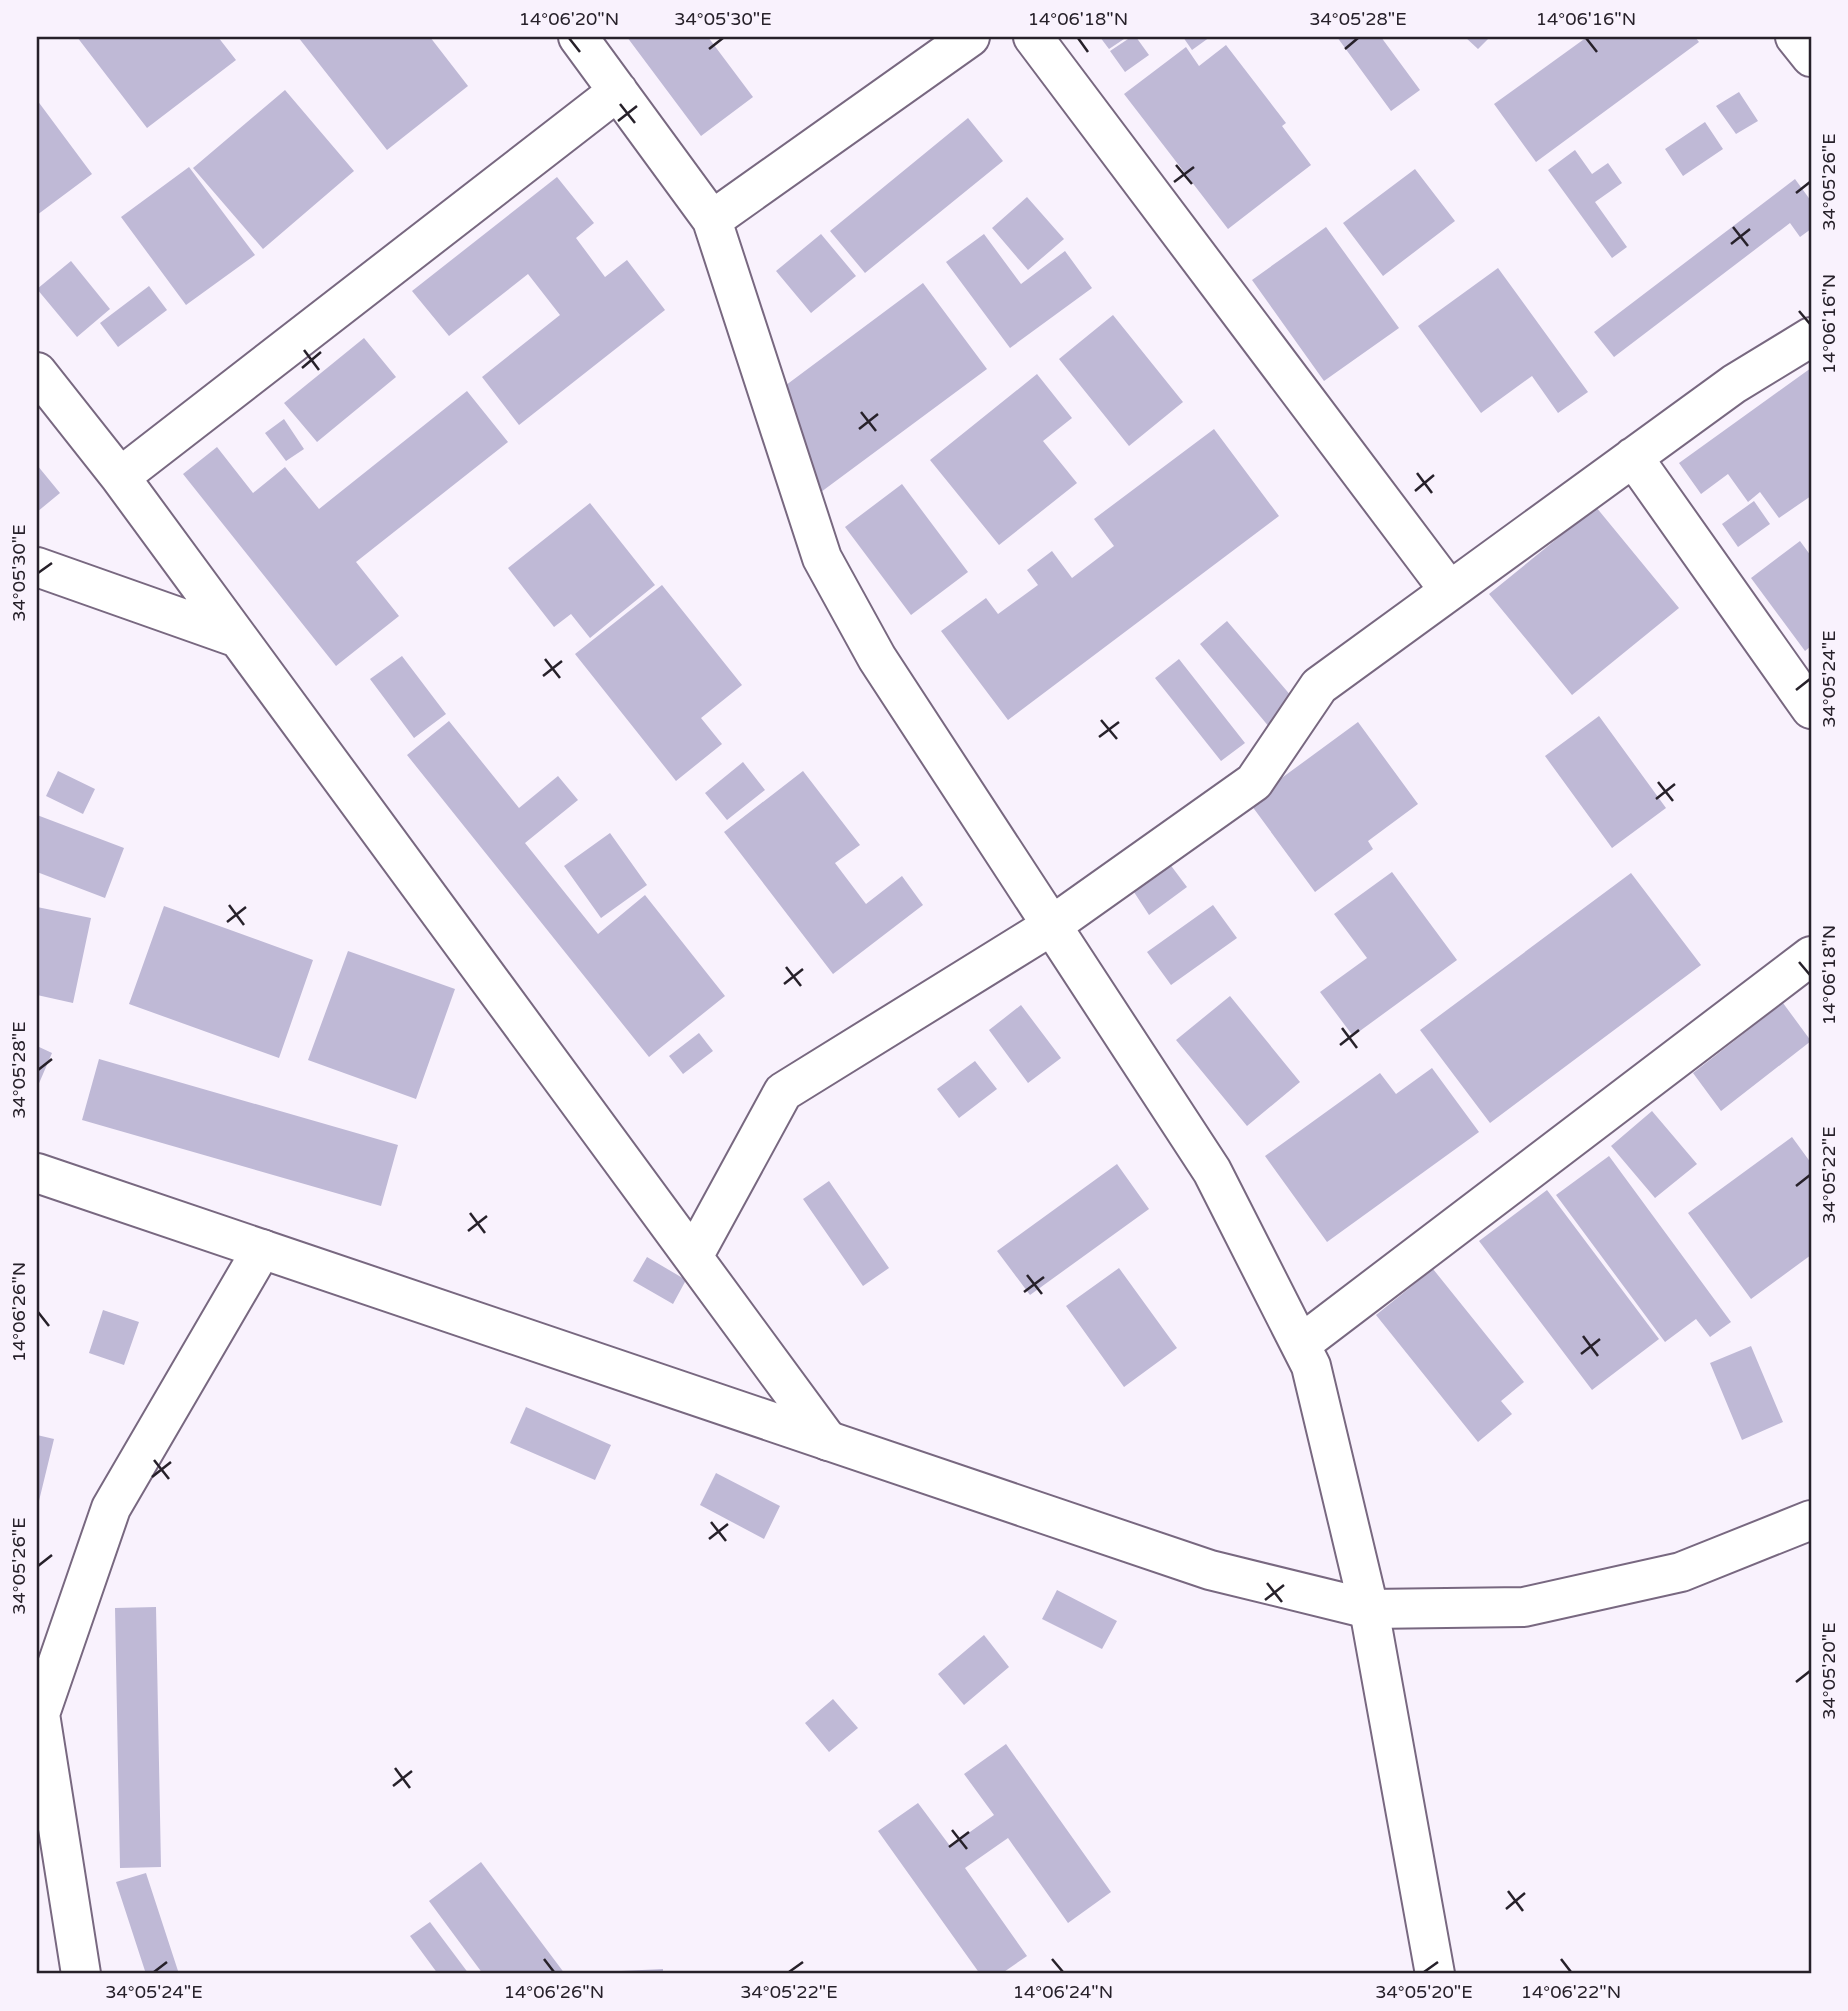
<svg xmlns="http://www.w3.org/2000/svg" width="1848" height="2011" font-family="'Varela Round',sans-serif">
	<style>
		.building { fill: #bfb9d6 }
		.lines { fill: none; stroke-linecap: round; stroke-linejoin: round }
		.minor-casing { stroke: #786880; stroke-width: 42 }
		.tertiary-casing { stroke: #786880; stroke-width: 42 }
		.minor { stroke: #fff; stroke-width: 38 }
		.tertiary { stroke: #fff; stroke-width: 38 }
		.ticks { fill: none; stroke: #27212a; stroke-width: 2.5 }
		.neatline { fill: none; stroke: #27212a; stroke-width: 2.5 }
		.ticks-label { font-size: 18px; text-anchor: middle; fill: #27212a }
	</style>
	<rect width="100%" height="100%" fill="#f9f2fd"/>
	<path class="building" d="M77,37H218L236,60L147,128Z
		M298,37H430L468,86L387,150Z
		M627,37H708L753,97L701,136Z
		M1100,37H1127L1109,49Z
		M1131,37H1136L1149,55L1125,72L1110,51Z
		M1183,37H1210L1192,50Z
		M1337,37H1381L1420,90L1391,111Z
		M1465,37H1490L1478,49Z
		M1587,37H1695L1699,42L1536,162L1494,104Z
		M1226,45L1286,123L1282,126L1311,165L1228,229L1124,94L1186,47L1199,66Z
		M285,90L354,171L263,249L193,168Z
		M1739,92L1758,121L1736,134L1716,106Z
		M37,100L92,174L37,215Z
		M968,118L1003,161L865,273L830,231Z
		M1705,122L1723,149L1683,176L1665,149Z
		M1575,150L1592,174L1608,163L1622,183L1595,202L1627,247L1612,258L1548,170Z
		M189,167L255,255L186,305L121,217Z
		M1415,169L1455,221L1383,276L1343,223Z
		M557,177L594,223L576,238L605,277L627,260L665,310L519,425L482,377L560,315L528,274L449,336L412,291Z
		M1795,179L1811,201V229L1800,237L1790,223L1614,357L1594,332Z
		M1027,197L1064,239L1028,270L992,228Z
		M1326,227L1399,328L1324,381L1252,280Z
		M821,234L856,276L811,313L776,271Z
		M984,234L1021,284L1065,251L1092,288L1010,348L946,262Z
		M71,261L110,309L77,337L37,289Z
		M1498,268L1588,392L1558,413L1532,376L1481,413L1418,326Z
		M923,283L987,369L821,492L758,406Z
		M149,286L167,310L118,347L100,323Z
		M1113,315L1183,402L1129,446L1059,359Z
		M364,338L396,377L317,442L284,403Z
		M1811,368V496L1779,518L1760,492L1748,502L1728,474L1701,494L1679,463Z
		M1037,374L1072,418L1043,441L1077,483L999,545L930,460Z
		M467,391L508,442L356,562L399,616L336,666L183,474L217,447L253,493L285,467L319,509Z
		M284,419L304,449L286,461L265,433Z
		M1214,429L1279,516L1008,720L941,631L986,598L998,614L1038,585L1027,570L1052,551L1072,578L1114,546L1094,519Z
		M37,465L60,493L37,512Z
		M902,484L968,572L911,615L845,527Z
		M1754,501L1770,524L1738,547L1722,524Z
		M590,503L655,585L590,638L571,614L554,627L508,568Z
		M1596,507L1679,608L1572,695L1489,594Z
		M1800,541L1811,556V646L1805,651L1751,578Z
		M662,585L742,685L701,718L722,744L676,781L575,654Z
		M1227,621L1298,704L1270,728L1200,644Z
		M402,656L446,714L414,738L370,679Z
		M1179,659L1245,743L1221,761L1155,678Z
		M1599,716L1666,808L1612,848L1545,756Z
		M449,721L519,808L558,776L578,800L525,843L598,934L645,895L725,996L649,1057L407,755Z
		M1358,722L1418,804L1368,841L1373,849L1315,892L1249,802Z
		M743,762L765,790L727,820L705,793Z
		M58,771L95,789L83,814L46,796Z
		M803,771L860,845L835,863L866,904L902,876L923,905L833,974L724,832Z
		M37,815L124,848L105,898L37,872Z
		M610,833L647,885L601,918L564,866Z
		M1169,863L1187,887L1149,915L1132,889Z
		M1392,872L1457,960L1353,1036L1320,992L1367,958L1334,914Z
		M1631,873L1701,965L1490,1123L1420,1030Z
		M1213,905L1237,938L1171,985L1147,952Z
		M164,906L313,960L279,1058L129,1004Z
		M37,907L91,918L73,1003L37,995Z
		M348,951L455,989L416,1099L308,1060Z
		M1230,996L1300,1082L1247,1126L1176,1040Z
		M1783,1003L1811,1041L1721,1111L1693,1073Z
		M1021,1005L1061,1058L1028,1083L989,1030Z
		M699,1033L713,1051L683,1074L669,1056Z
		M37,1046L52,1053L37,1088Z
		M99,1059L398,1145L381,1206L82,1120Z
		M975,1061L997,1089L959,1118L937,1089Z
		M1432,1068L1479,1132L1327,1242L1265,1156L1380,1073L1396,1094Z
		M1652,1111L1697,1164L1655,1198L1611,1146Z
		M1792,1137L1811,1163V1255L1751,1299L1688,1213Z
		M1609,1156L1731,1322L1710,1337L1696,1319L1665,1342L1556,1195Z
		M1117,1164L1149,1209L1030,1295L997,1251Z
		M829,1181L889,1268L863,1286L803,1199Z
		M1547,1190L1659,1339L1592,1390L1479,1241Z
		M647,1257L686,1280L673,1304L633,1281Z
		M1119,1268L1177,1348L1124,1387L1066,1306Z
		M1433,1269L1524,1382L1501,1401L1512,1414L1478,1442L1376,1315Z
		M103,1310L139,1322L124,1365L89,1353Z
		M1751,1346L1783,1422L1742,1440L1710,1363Z
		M526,1407L611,1445L595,1480L510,1443Z
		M37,1435L54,1439L38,1505H37Z
		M716,1473L780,1506L764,1539L700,1505Z
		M1057,1590L1117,1621L1102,1649L1042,1619Z
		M156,1607L161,1867L120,1868L115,1608Z
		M984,1635L1009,1667L964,1705L938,1674Z
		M833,1699L858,1728L829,1752L805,1723Z
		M1006,1744L1111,1892L1068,1923L1008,1838L965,1868L1027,1956L1001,1974H980L878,1831L918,1803L950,1846L994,1815L964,1774Z
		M481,1862L565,1974H483L429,1901Z
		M146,1873L179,1974H146L116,1882Z
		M430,1922L469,1974H438L410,1936Z
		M663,1969V1974H621V1971Z"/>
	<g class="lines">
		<defs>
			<path id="minor" d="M578,37L712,220L822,558L877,658L1212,1171L1311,1366L1369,1609L1435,1974
				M1033,37L1449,590
				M1795,37L1811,57
				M712,220L970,37
				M37,372L120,477L828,1441
				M1633,457L1811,709
				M120,477L618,91
				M37,567L238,638
				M693,1257L783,1092L1051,926L1254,782L1319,686L1734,384L1811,337
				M1301,1344L1811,956
				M81,1974L40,1714L111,1508L262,1249"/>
			<path id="tertiary" d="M37,1173L1210,1570L1369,1609L1524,1607L1681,1572L1811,1520"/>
		</defs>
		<use href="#minor" class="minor-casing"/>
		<use href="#tertiary" class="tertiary-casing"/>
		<use href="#minor" class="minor"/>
		<use href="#tertiary" class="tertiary"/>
	</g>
	<path class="ticks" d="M569,38L580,52M1078,38L1088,52M1586,38L1597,52M709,49L723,38M1345,49L1358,38M620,104L635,123M618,121L637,106M1176,165L1192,184M1174,182L1194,167M1796,193L1810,182M1733,227L1748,246M1731,244L1750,229M1799,311L1810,324M304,350L319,370M302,368L321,352M861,412L876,431M859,429L878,414M1417,473L1432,493M1415,491L1434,475M38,573L52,563M545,659L560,678M543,676L562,661M1796,690L1810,679M1101,720L1117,739M1099,737L1119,722M1658,782L1673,801M1656,799L1675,784M229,905L244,925M227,922L246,907M1799,962L1810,975M786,967L801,986M784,984L803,969M1342,1028L1357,1048M1340,1045L1359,1030M38,1070L52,1059M1796,1186L1810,1175M470,1213L485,1233M468,1231L487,1216M1027,1275L1042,1294M1024,1292L1044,1277M38,1312L49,1326M1583,1336L1598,1356M1581,1354L1600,1339M154,1460L169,1479M152,1477L171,1462M711,1522L726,1541M709,1539L728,1524M38,1566L52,1555M1267,1583L1282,1602M1265,1600L1284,1585M1796,1682L1810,1671M395,1768L410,1788M393,1786L412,1771M952,1830L967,1849M949,1847L969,1832M1508,1891L1523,1911M1506,1909L1525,1893M544,1959L554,1972M1052,1959L1063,1972M1561,1959L1571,1972M154,1972L167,1962M789,1972L803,1962M1424,1972L1438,1962"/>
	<rect width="1848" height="2011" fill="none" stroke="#f9f2fd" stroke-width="77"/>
	<rect x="38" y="38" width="1772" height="1934" class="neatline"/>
	<g class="ticks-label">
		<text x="569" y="25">14°06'20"N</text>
		<text x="723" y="25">34°05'30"E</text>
		<text x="1078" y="25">14°06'18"N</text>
		<text x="1358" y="25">34°05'28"E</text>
		<text x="1586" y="25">14°06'16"N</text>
		<text transform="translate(1829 182) rotate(-90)" y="6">34°05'26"E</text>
		<text transform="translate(1829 324) rotate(-90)" y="6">14°06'16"N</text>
		<text transform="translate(19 573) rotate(-90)" y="6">34°05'30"E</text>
		<text transform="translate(1829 679) rotate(-90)" y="6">34°05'24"E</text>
		<text transform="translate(1829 975) rotate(-90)" y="6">14°06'18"N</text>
		<text transform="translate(19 1070) rotate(-90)" y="6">34°05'28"E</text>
		<text transform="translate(1829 1175) rotate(-90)" y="6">34°05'22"E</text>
		<text transform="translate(19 1312) rotate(-90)" y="6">14°06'26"N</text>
		<text transform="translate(19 1566) rotate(-90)" y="6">34°05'26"E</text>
		<text transform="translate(1829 1671) rotate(-90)" y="6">34°05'20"E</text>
		<text x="154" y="1998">34°05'24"E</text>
		<text x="554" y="1998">14°06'26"N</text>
		<text x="789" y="1998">34°05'22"E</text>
		<text x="1063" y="1998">14°06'24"N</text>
		<text x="1424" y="1998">34°05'20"E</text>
		<text x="1571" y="1998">14°06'22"N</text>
	</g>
</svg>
